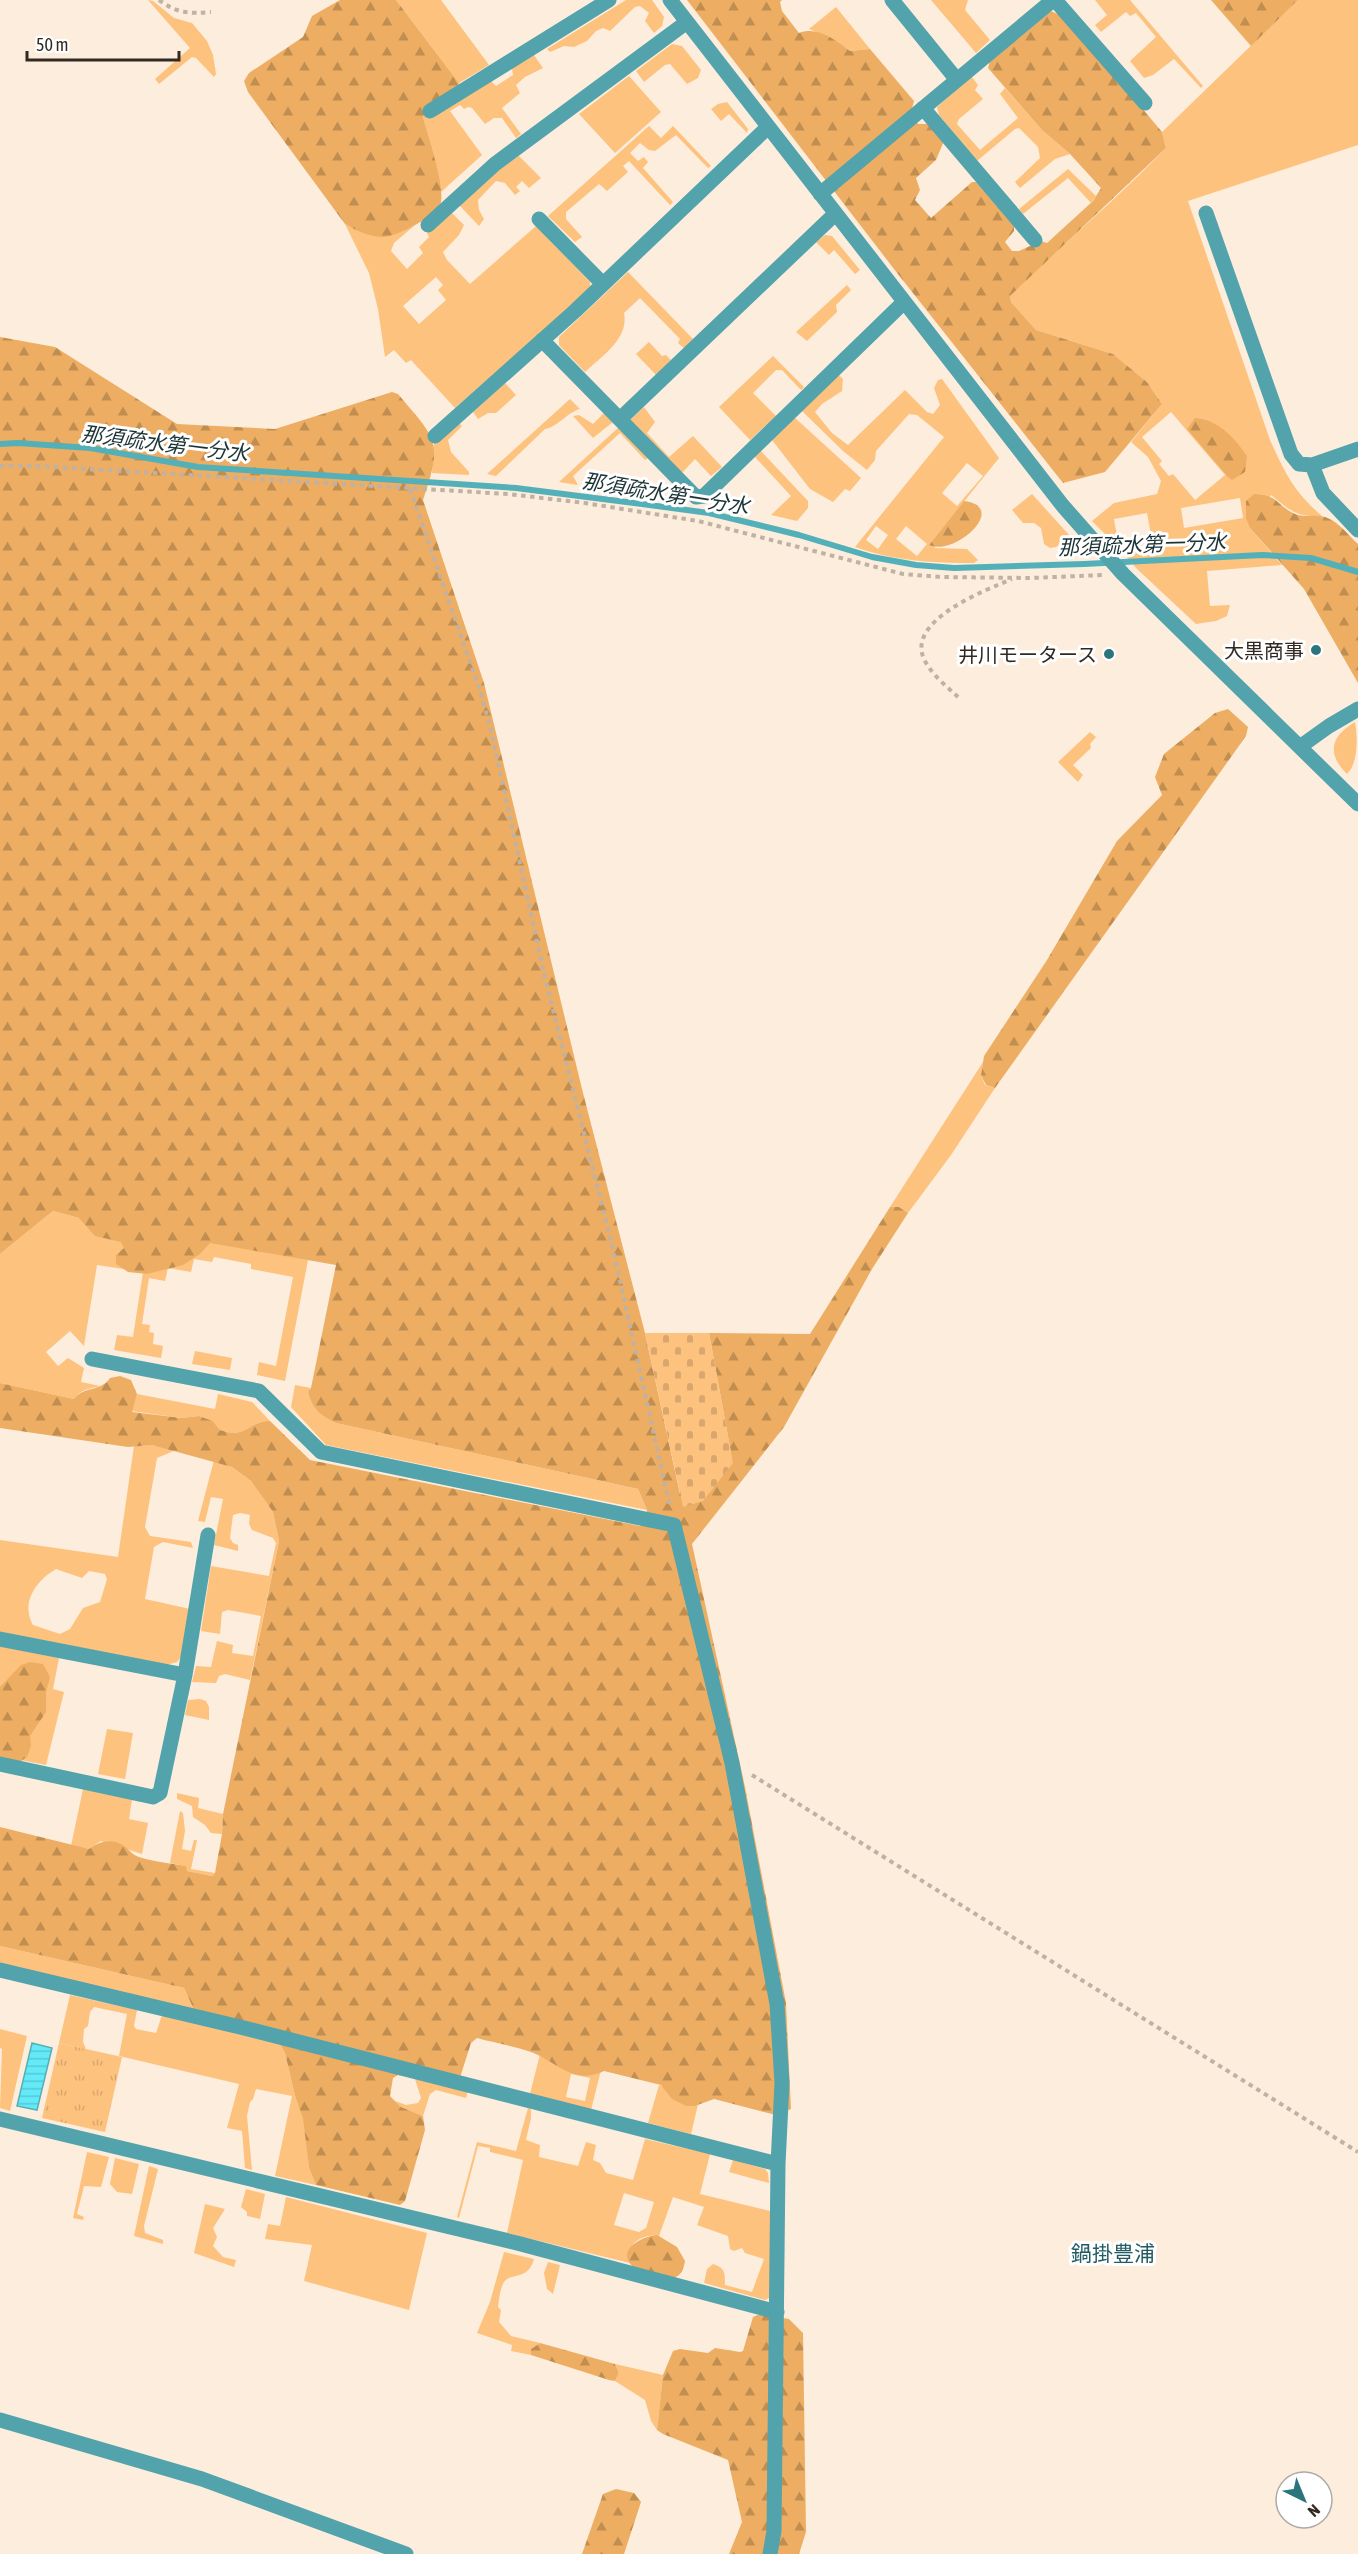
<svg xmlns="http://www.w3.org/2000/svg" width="1358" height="2554" font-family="'Asap Condensed','Noto Sans JP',sans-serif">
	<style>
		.grass { fill: #fdc27e; fill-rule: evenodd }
		.forest { fill: url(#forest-firs) }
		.cemetery { fill: url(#cemetery-stones) }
		.park { fill: url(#park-tufts) }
		.water { fill: url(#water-rules); stroke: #54b0b8; stroke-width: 1.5 }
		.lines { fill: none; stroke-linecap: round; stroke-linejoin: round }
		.stream { stroke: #54b0b8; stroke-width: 6 }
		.path { stroke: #bfb2a4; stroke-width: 4; stroke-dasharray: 4.5 4.5; stroke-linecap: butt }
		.minor { stroke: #52a3ac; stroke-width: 15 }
		.poi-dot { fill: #2c757d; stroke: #fff; stroke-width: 2 }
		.labels { text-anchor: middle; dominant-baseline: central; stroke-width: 6; stroke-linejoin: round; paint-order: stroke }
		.poi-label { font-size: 20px; fill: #312a22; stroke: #fff; text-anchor: end }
		.water-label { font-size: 21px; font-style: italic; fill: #1d3437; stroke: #fff }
		.neighbourhood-label { font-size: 21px; fill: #225c62; stroke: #fff }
	</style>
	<defs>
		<pattern id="forest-firs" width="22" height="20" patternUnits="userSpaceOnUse" patternTransform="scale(1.5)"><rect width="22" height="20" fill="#edae63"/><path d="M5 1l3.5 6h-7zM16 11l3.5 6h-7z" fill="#c18e51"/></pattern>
		<pattern id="cemetery-stones" width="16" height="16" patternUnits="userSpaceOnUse" patternTransform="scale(1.5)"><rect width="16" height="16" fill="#fdc27e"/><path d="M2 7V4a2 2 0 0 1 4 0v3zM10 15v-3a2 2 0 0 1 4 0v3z" fill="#d9a76d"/></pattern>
		<pattern id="park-tufts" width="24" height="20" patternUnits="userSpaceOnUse" patternTransform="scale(1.5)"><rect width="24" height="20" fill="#fdc27e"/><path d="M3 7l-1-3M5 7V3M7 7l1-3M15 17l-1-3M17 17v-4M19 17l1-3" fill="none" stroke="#d9a76d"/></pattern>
		<pattern id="water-rules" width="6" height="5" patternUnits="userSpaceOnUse" patternTransform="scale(1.5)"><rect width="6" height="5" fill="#63eaf8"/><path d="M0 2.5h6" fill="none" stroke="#56c9d4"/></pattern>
	</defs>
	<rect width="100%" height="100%" fill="#fdeddc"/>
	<path class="grass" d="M148,0L153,1L174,18L192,23L207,41L213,55L216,74L214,77L196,58L192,57L159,84L155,79L190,48Z
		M396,0H441L489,65L459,83Z
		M626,0H652L664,17L662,26L654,33L645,21L649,13L640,6L635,7L610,31L603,28L596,31L587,41L574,47L564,46L550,52L547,49Z
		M931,0H968L965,10L990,40L976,53Z
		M1095,0H1130L1203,86L1201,88L1174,59L1153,75L1144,78L1130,61L1156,37L1136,13L1130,16L1126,12L1101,32L1095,25L1107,15Z
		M1298,0H1358V145L1188,201L1270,440C1285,473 1294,492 1322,516C1296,517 1291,511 1271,495L1250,528L1282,565L1207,571L1210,606L1230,605L1227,616L1216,621L1196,624L1137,569L1122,552L1153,546L1147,513L1114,519L1119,548L1092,521L1114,503L1157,494L1161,481L1148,457L1131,442L1162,404L1147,382L1113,354L1036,330L1011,302L1010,296C1061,245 1116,200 1166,148L1162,132ZM1171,412L1225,475L1195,500L1173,474L1169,476L1159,464L1162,461L1142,437ZM1240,498L1243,518L1184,528L1181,508Z
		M836,7L870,49L850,51L831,38L809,29Z
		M672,44L682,46L701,70L698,78L687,84L670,64L665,65L644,82L636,71Z
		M534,55L543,68L525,77L516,85L520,93L502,108L521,134L516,138L502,118H494L485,124L472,108L468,107L464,109L460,105L450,111L482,155L441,192L423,117L426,111L491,81L496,86L513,75L512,68Z
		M629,76L661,112L615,153L579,114Z
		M971,76L978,85L975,90L983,99L959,119L957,124L980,150L1018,118L1000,94L1005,88L1042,130L1070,154L1055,159L1020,188L1015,182L1040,158L1038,147L1019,128L1015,129L977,161L939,115L937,107Z
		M727,102L748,129L747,133L729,114L721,121L711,109L718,104Z
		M649,126L661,138L673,126L711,166L708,168L676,135L655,151L649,150L640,143L630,153L638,161L644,157L648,162L643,168L673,202L670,205L629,161L623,166L628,172L607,191L599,184L566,212V219L582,237L575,242L548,216Z
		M519,156L541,178L529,188L522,181L516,187L520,191L515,195L505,183L496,181L478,200L479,210L484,219L479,226L459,205L499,169Z
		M1068,169L1096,196L1091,203L1068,178L1023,214L1019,209Z
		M450,211L464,225L459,235L443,252L447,260L470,284L536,226L590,282L591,288L455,408L411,360L406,363L394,350L385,357L378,309L369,273L345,224C377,240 383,238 415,225L394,243L391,251L407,269L423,253L419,247L429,237L427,233ZM436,277L443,285L438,290L446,300L419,324L403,306Z
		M825,235L832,236L860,270L855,274L834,250L829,255L816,242Z
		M628,272L693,339L684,348L678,343L680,339L640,298L624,313C629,339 602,356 585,372L559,345V337Z
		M847,285L851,290L836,305L837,312L807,341L796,332Z
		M649,342L662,356L666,355L671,360L656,375L636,354Z
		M773,356L804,387L801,390L782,370H776L753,393L776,416L750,440L719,407Z
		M838,374L843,379L842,391L822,404L815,412L832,433L848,445L905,390L927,412L933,414L940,405L934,388L938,380L942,379L999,458L929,545L936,548L967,549L978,560L974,563C932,563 895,561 855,547L944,437L917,415L909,414L876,451L875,460L867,470L843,451L801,410ZM967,463L983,476L957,506L942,493ZM876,526L888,535L878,549L866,540ZM906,526L927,544L917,556L896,539Z
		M505,383L516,395L496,413H488L478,419L473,412Z
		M570,399L580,409C566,413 558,427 545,429L496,476L487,474Z
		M644,407L655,422L647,433L669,457L693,436L722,467L711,476L695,459L681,474L630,420Z
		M604,413L613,422L593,438L573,416L579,415L593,424Z
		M794,417L861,478L850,491L845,489L833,502L810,489L772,440Z
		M458,422L462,426L448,440L451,452L469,472V475L432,473L434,442Z
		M619,427L649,457L645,460L620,433L573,476L578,485L559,482Z
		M760,450L808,501V508L797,521L771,515L791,496L755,457Z
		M1032,494L1070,536L1056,547L1050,548L1044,544L1041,528L1034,523H1023L1012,510Z
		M1355,722C1358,738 1358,764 1347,774C1326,753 1331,736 1355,722Z
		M1090,732L1096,737L1090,744L1091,748L1073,765L1083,775L1078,782L1058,762Z
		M983,1062L981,1075L985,1085L995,1088L951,1155L908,1213L899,1207H890Z
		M53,1211L79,1218L308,1260L285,1381L257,1375L259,1362L276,1366L293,1277L251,1269V1264L214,1257L212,1262L194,1259L191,1272L168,1268L165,1281L149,1278L142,1324L150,1325L149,1332L154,1333L153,1344L163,1346L161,1358L114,1350L117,1335L133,1337L143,1272L97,1265L84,1346L70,1331L46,1352L58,1366L68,1358L84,1368L81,1382L100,1386C89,1389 81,1389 74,1399L0,1383V1254Z
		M195,1351L232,1358L230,1370L192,1364Z
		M295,1385L311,1388L308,1392C312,1410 321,1414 336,1423L638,1489L647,1510L326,1445L291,1407Z
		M137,1394L215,1409L218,1394L252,1402L270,1421C253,1421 249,1432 234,1433C230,1433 224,1431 220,1430L213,1421L199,1416L182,1418L131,1411Z
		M152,1445L176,1450L157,1458L145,1527L150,1536L191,1542L193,1548L163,1542L154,1547L145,1599L190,1609L182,1656L177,1662L166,1665L0,1633V1540L118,1557L134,1446ZM56,1569L82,1578L89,1571L105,1574L107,1579L100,1602L83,1608L70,1629L60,1634L33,1625C20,1602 37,1580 56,1569Z
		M214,1460L232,1467L251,1481L273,1512L279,1541L250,1680L225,1674L219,1676L216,1683L192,1682L196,1666L211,1667L217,1641L233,1645L232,1653L253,1656L261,1616L228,1610L222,1612L220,1634L201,1631L211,1566L269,1576L276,1543L273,1538L252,1530L249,1524L250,1515L240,1513L233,1515L230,1538L233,1543L238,1545V1551L214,1545L223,1499L211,1497L205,1522L198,1521Z
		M0,1646L59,1658L53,1689L64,1692L46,1765L0,1756Z
		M200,1699L206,1701L209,1707V1720L185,1715L188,1700Z
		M107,1729L133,1733L125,1779L98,1774Z
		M83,1789L132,1799L129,1819L148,1823L142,1854L101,1841L89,1849L71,1846Z
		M177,1793L199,1798L198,1808L223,1814L222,1834L211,1833L205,1825L193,1817L192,1806L177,1799Z
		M180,1811L183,1813L185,1831L182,1849L191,1851L194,1840H197L191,1869L215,1873L212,1876L187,1871L185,1866L170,1863Z
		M0,1946L184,1988L196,2014L0,1965Z
		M70,1995L137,2010L134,2026L136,2029L156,2033L162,2015L279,2042L285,2053L295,2096L304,2118L309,2168L316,2185L275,2176L292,2096L256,2089L253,2099L250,2102L247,2116L252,2170L245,2168L242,2131L227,2128L239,2084L119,2056L127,2014L94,2007L90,2012L88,2026L84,2029L83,2042L86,2049L59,2043Z
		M0,2029L27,2036L10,2111L0,2108L2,2049L0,2048Z
		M540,2054L601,2070L591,2110L530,2094ZM571,2074L590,2078L585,2101L566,2097Z
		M415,2079L468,2091L466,2098L436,2090L430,2094L423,2116L401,2107L395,2101L406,2105L418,2103L421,2098Z
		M659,2085L700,2096L691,2134L648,2123Z
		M528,2108L531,2109V2118L526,2140L540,2145L539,2157L578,2166L586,2142L596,2145L593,2160L600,2163L606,2173L633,2180L645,2139L710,2154L700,2194L770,2211L771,2297L765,2300L704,2283L707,2269L713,2264C725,2268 725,2272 725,2285L752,2292L764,2259L745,2253L742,2248L734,2251L730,2249L728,2236L697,2225L704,2207L673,2197L659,2236C642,2233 624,2245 630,2263L507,2233L523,2160L490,2152V2148L478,2146L459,2218L457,2217L477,2142L516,2151ZM624,2193L654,2202L646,2228L639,2232L614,2225Z
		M87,2152L109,2157L101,2187L84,2186L77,2214L84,2217L83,2220L73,2218Z
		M115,2158L139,2164L132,2194L117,2192L110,2184Z
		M733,2160L765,2169L768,2173L769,2183L729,2172Z
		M149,2166L158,2169L144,2226L145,2233L163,2240V2244L134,2236Z
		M246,2189L265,2194L260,2219L247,2216V2212L241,2207Z
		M286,2197L427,2233L409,2310L304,2281L312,2245L265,2239L268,2224L280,2226Z
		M205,2204L225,2209L213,2228L217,2237L213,2246L223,2257L236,2260L234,2267L194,2253Z
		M504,2252L534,2259C528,2281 511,2272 504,2282C500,2288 499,2300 498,2307L501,2310L499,2322L511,2336L540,2343L531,2349V2355L511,2351L512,2345L477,2333L490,2302Z
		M548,2262L560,2265L553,2294L547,2289L544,2273Z
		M615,2364L663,2375L657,2430L651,2421L645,2400L615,2381L619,2373Z"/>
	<path class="forest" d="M340,0H396L459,83L457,91L426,111L423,117C428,137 444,182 441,202C440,215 397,236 384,237C370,237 357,231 345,224L248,92L244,81L249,73L303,37L312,16Z
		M687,0H782L780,2L782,11L799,33C818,26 835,40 850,51L870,49L914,101L911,112L918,124H931L944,141L936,160L916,178L920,190L915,200L931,218L972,182H976L1014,225V231L1005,242L1012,251H1019L1041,241L1047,243L1093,201L1101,188L1070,154L1042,130L988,68L990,61L1051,11L1066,18L1162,132L1166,148L1010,296L1011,302L1036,330L1113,354L1147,382L1162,404L1105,472L1063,483L894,269Z
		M1211,0H1298L1251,46Z
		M0,337L55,347L177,424L275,429L392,392L398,394C437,440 443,441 423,500L484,683L582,1089L645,1333L680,1494C707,1491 725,1481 731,1453L709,1333L810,1334L890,1207H899L908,1213L872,1269L784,1427L692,1544L745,1787L786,2003L791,2109L776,2115L714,2099L695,2106H686L672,2099L661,2085L604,2071C573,2086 556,2061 531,2052C514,2046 495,2043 477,2038L471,2043L458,2084L398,2075L393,2078L390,2096L401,2107L423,2116L425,2130L405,2201L400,2205L316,2185L309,2168L303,2118L295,2096L285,2053L274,2033L196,2014L184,1988L0,1946V1827L89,1849C100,1841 112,1838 124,1846C130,1850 132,1855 139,1857C154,1862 170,1863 186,1866L187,1871L212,1876L215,1873L222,1834L223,1814L279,1541L273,1512L251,1481L232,1467L152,1445L128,1447L0,1428V1383L74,1399C83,1386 101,1392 110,1378L120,1376L131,1380L137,1394L132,1412L182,1418L199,1416L213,1421L220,1430C224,1431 230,1433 234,1433C249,1432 253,1421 270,1421L310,1460L640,1526L645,1523L647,1510L638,1489L336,1423C321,1415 312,1410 308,1392L311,1388L336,1265L210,1243L200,1254L183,1265L147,1274L128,1272L116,1264V1255L124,1248L121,1242L95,1236L79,1218L53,1211L0,1254Z
		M1195,418C1217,419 1235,438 1247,456L1245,472L1232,480L1228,477L1187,429Z
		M1254,494C1278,496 1273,501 1291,512C1301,518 1310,515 1320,516C1336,518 1347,534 1358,544V683L1304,589L1250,528L1246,518V501Z
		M964,501C1010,507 954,557 929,545Z
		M1228,709L1248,727L1246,736L995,1088L986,1085L981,1075L984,1056L1047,960L1117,841L1162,795L1155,777L1164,754L1215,713Z
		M30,1662L43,1664L50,1677L46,1692V1712L30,1736L31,1746L27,1757L18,1763L0,1760V1687L21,1665Z
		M657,2235L677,2247L685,2261C684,2267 682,2274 676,2277C670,2280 637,2271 632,2266C616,2249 643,2236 657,2235Z
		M760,2314L789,2319L803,2333L806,2532L799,2554H729L742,2522L728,2460L663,2434L657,2430L663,2375L673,2351L680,2349L708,2353L715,2348L740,2352L743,2351L753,2317Z
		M540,2343L615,2364L619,2373L615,2381L609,2380L531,2355V2349Z
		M616,2489L634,2493L641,2502L624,2554H582L603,2494Z"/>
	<path class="cemetery" d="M645,1333H709L733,1463L703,1501L683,1507Z"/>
	<path class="park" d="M59,2043L122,2057L105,2132L42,2118Z"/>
	<path class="water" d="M32,2043L52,2048L37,2110L17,2106Z"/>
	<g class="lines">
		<path class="stream" d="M0,444L18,443L90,448L198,467L516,488L642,504L709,513L799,535L872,557L916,565L954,568L1084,564L1262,555L1311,558L1358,572"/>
		<path class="path" d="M159,0C176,13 190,14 211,12
			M0,466H37L508,494L585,503L698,521L903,574L941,577L1030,578L1103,575
			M410,489L479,688L490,726L545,978L612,1245L670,1507
			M958,697C946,686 931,674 924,659C906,620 986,590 1012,579
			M752,1775L1358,2152"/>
		<path class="minor" d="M670,0L1063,506L1123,574L1358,804
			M892,0L957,80
			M1055,0L1145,103
			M923,108L1035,240
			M430,111L609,0
			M820,194L1053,0
			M1206,213L1291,454L1299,464L1312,465L1358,449
			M539,219L603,284
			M428,225L495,164L687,22
			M542,340L696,497L704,496L904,302
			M620,419L835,214
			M435,436L575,311L768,127
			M1312,465L1323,493L1358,530
			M1301,746L1329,726L1358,709
			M92,1359L259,1391L321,1452L674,1525L732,1763L777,2004L782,2083L778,2164L774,2531L770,2554
			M0,1639L185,1675
			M0,1764L153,1797L160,1793L185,1675L208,1535
			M0,1970L240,2027L778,2164
			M0,2119L517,2243L777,2312
			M0,2420L202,2479L406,2554"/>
	</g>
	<g class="poi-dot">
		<circle cx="1316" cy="650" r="6"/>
		<circle cx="1109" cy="654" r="6"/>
	</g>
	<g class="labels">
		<g class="poi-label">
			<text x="1304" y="650">大黒商事</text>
			<text x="1097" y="654">井川モータース</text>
		</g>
		<g class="water-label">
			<text transform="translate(165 443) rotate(7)">那須疏水第一分水</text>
			<text transform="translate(666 493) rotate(9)">那須疏水第一分水</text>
			<text transform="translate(1142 544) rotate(-2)">那須疏水第一分水</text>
		</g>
		<g class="neighbourhood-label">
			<text x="1113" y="2253">鍋掛豊浦</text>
		</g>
	</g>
	<g transform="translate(1304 2500) rotate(137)"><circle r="28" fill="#ffffff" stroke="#adaaa7" stroke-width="1.5"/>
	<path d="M0-4.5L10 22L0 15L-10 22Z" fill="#2c757d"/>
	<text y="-9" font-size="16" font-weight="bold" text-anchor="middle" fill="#312a22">N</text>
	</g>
	<path d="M27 51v9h152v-9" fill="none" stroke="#312a22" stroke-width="3"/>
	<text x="36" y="51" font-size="18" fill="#312a22" stroke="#ffffff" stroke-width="4.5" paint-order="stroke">50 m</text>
</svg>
